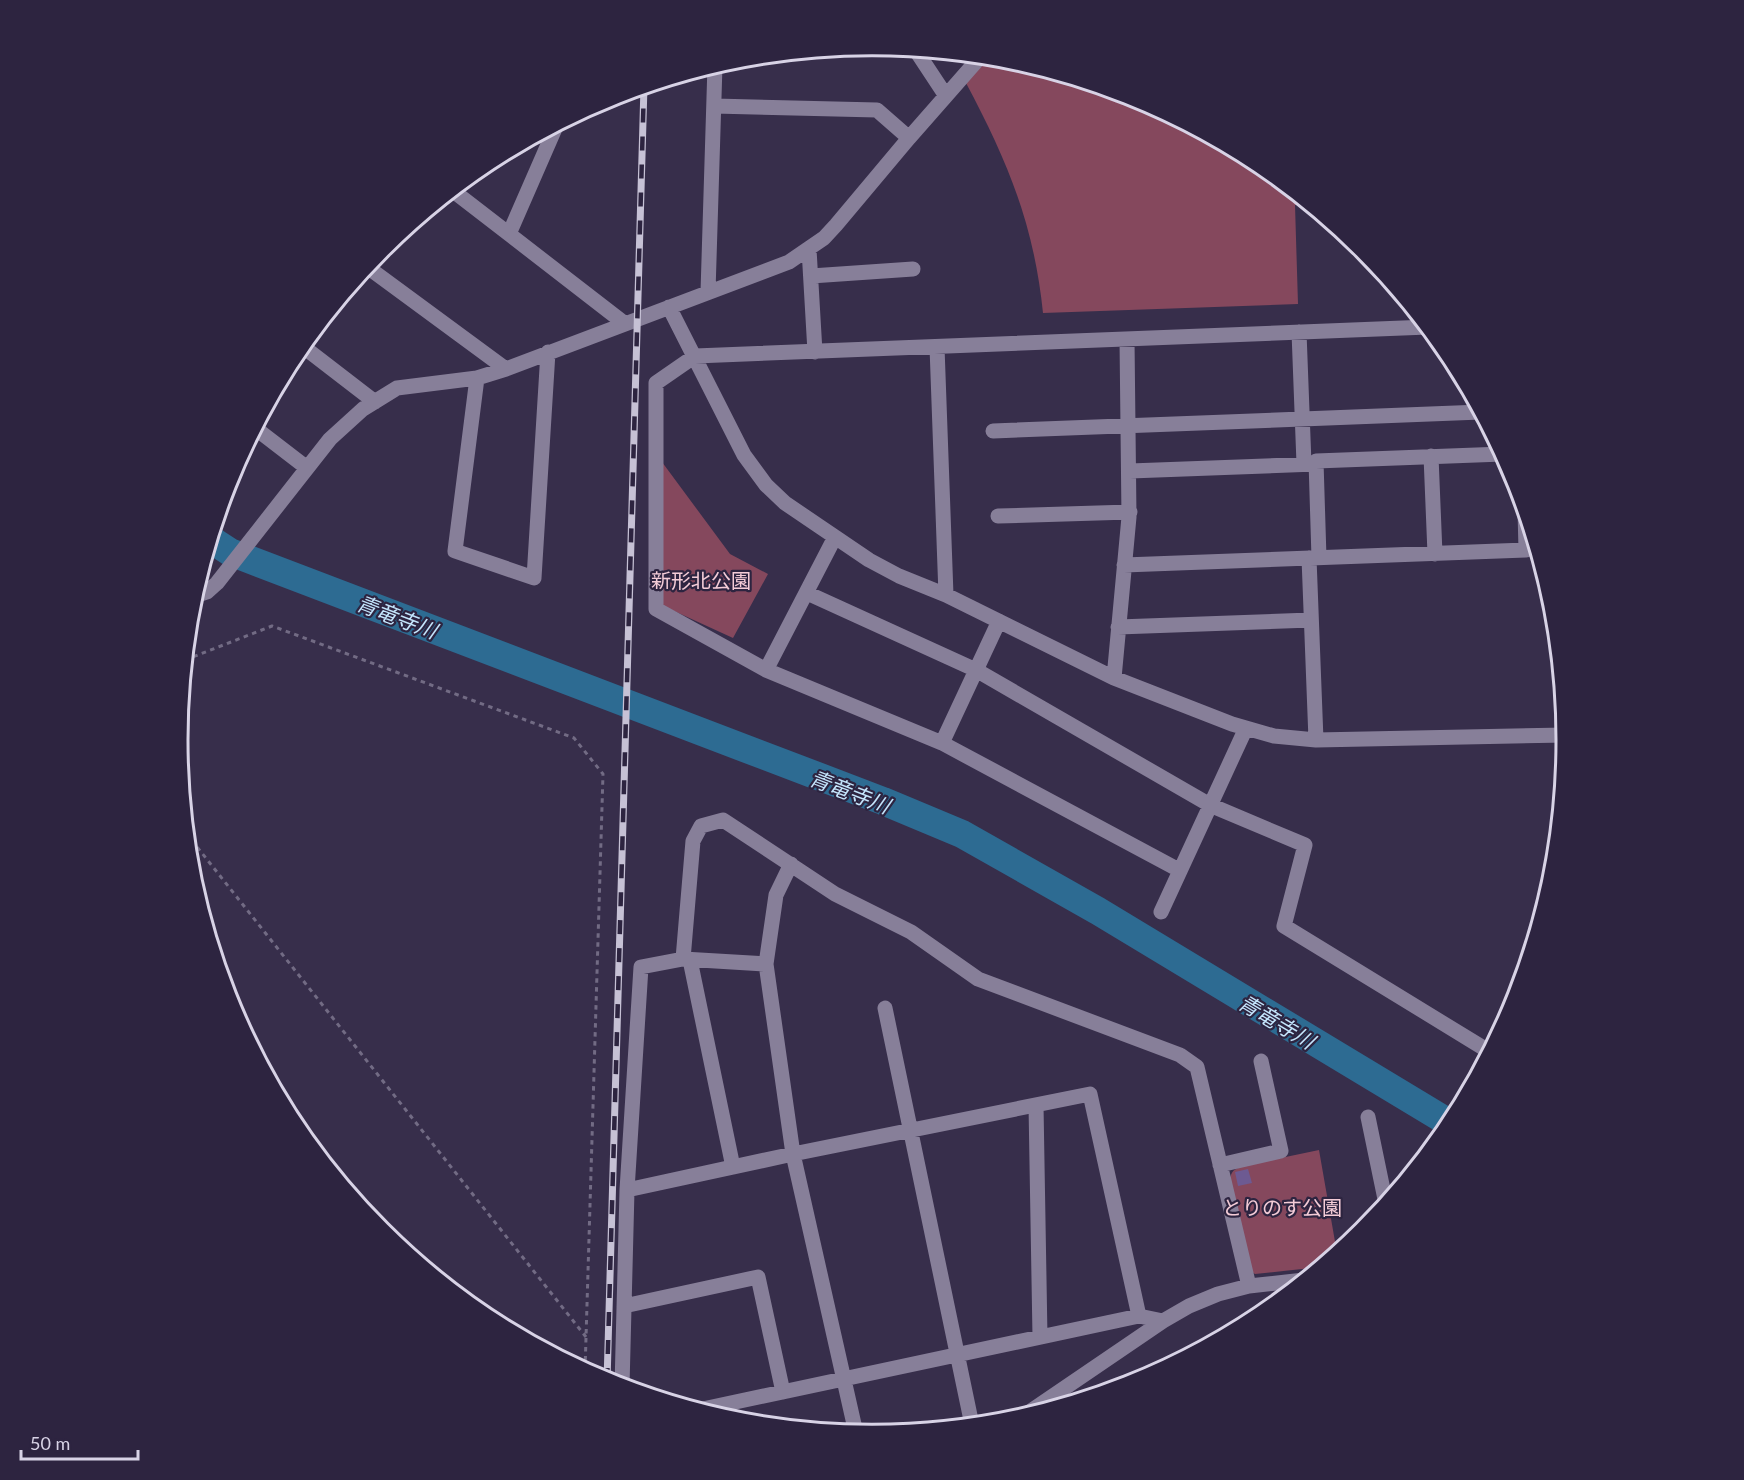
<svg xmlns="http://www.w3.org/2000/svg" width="1744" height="1480" font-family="Lato,'Noto Sans JP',sans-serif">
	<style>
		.green { fill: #85485d }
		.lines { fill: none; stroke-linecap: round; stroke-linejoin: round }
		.river { stroke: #2d6b92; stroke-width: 28 }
		.building { fill: #6d5a92 }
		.path { stroke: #726b84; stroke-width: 3; stroke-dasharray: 4.5 4.5; stroke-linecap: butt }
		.minor { stroke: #877f99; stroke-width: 15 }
		.rail-casing { stroke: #c6c1d5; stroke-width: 7 }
		.rail { stroke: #2d2440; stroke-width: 4.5; stroke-dasharray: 14; stroke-linecap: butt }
		.labels { text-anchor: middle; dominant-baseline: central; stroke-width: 4.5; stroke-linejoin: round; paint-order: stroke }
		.park-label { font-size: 20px; fill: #f4ccd7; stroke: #2d2440 }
		.water-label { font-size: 21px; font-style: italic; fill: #c4e5fc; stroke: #2d2440 }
		.rim { fill: none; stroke: #d8d3e6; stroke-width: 3 }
	</style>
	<rect width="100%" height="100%" fill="#372e4b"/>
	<path class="green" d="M989,57L1008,58L1138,98L1258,162L1309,204L1295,205L1298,304L1043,313C1034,224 1007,160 966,83Z
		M662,462L730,554L768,574L733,638L661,605Z
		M1319,1150L1337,1253L1321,1267L1255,1274L1249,1270L1230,1180C1231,1171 1234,1169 1243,1166Z"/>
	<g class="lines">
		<path class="river" d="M210,539L230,552L883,801L962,834L1098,911L1451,1124"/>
	</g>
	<path class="building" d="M1248,1169L1252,1183L1238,1186L1235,1172Z"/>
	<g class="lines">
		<path class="path" d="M185,660L272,626L574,738L603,774L585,1371
			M186,833L586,1337"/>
		<path class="minor" d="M915,49L946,96
			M714,106L877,110L909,138
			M452,190L624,323
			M509,234L557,124
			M809,249L815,352
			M366,266L506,369
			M811,276L913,269
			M708,292L715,65
			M669,307L744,455L766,485L785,503L869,560L899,576L946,595L1114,678L1232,724L1274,736L1316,740L1566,735
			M1299,332L1304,464
			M301,345L375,402
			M937,347L946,595
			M477,378L455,551L534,578L548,352
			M255,428L307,468
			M993,431L1481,412
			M1431,456L1435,554
			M1130,471L1316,464
			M998,516L1130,512
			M1309,558L1316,740
			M1319,558L1316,461L1503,454
			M1124,565L1526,550L1525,510
			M807,593L976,670L1210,805L1305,845L1284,926L1490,1052
			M192,597L207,592L217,583L330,439L363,409L397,388L477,378L506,369L789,262L824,238L836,225L909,138L981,56
			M1118,627L1311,620
			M766,670L835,537
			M1114,678L1129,517L1127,339
			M942,743L999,621
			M1179,870L942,743L766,670L656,609V383L695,356L1428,327
			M1161,912L1246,728
			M690,960L733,1167
			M766,964L683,959L693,841L701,826L723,820L835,894L911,932L978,979L1180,1055L1197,1067L1249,1286
			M885,1008L972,1425
			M1036,1105L1040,1337
			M1368,1117L1386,1204
			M1220,1165L1281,1151L1261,1061
			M627,1190L641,967L683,959
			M624,1306L758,1277L783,1392
			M622,1387L627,1190L793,1154L766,964L776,895L791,864
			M698,1410L1139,1316
			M1022,1417L1163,1321L1189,1306L1218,1294L1249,1286L1304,1280
			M856,1433L793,1154L1090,1094L1139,1316L1163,1321"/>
		<defs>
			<path id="rail" d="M607,1382L644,86"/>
		</defs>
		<use href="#rail" class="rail-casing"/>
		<use href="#rail" class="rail"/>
	</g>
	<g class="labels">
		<g class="park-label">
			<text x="701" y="580">新形北公園</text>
			<text x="1282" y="1207">とりのす公園</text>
		</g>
		<g class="water-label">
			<text transform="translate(397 616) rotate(21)">青竜寺川</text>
			<text transform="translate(850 791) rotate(21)">青竜寺川</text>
			<text transform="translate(1277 1021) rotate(31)">青竜寺川</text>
		</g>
	</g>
	<path d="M0 0H1744V1480H0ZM188 740a684 684 0 1 1 1368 0a684 684 0 1 1-1368 0Z" fill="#2d2440" fill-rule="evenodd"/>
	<path class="rim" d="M188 740a684 684 0 1 1 1368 0a684 684 0 1 1-1368 0Z"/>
	<path d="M21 1450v9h117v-9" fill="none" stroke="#d8d3e6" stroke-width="3"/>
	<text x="30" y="1450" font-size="18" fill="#d8d3e6" stroke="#2d2440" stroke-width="4.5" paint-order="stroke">50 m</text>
</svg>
